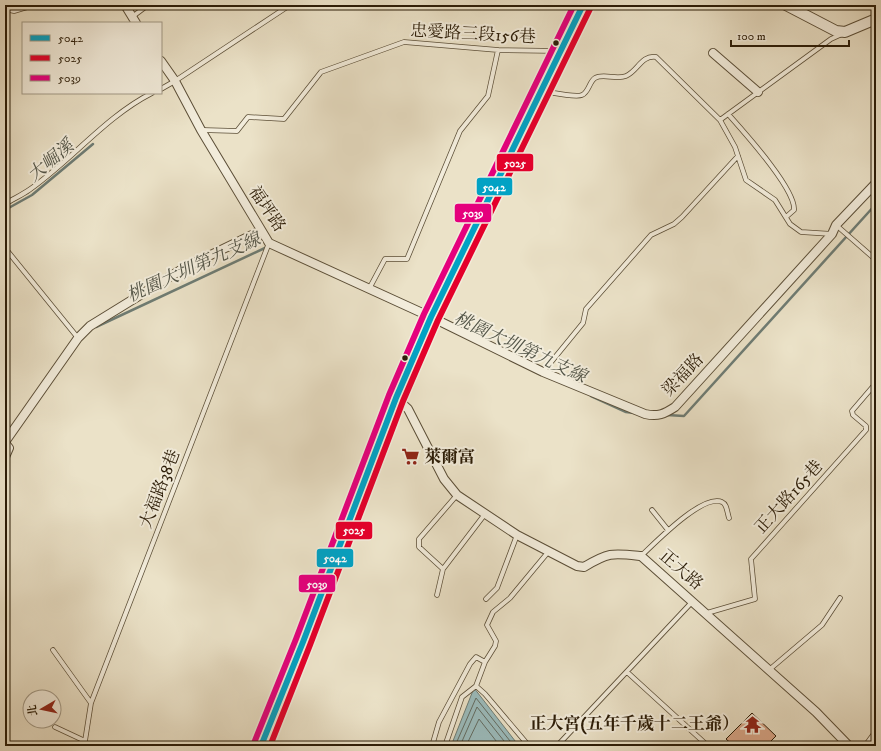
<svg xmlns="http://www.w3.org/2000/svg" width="881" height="751" font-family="'IM FELL DW Pica','Noto Serif TC',serif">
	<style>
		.water { fill: #9bbcbd; stroke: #6e7c74 }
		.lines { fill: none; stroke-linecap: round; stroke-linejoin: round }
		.shore { stroke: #636c62; stroke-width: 1 }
		.stream { stroke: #6e7c74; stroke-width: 2.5 }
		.building { fill: #dba88a; stroke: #2b1c07 }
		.service-casing { stroke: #5b4e37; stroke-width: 5.5 }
		.minor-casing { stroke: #5b4e37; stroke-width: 10 }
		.tertiary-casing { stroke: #5b4e37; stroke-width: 12 }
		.secondary-casing { stroke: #2b1c07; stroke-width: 14 }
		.service { stroke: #f2ecdb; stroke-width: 4 }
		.minor { stroke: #f2ecdb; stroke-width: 8 }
		.tertiary { stroke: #f2ecdb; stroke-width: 10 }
		.secondary { stroke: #f2ecdb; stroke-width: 12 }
		.bus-1-casing { stroke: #f2ecdb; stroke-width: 9 }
		.bus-2-casing { stroke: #f2ecdb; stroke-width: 9 }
		.bus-3-casing { stroke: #f2ecdb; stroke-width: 9 }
		.bus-1 { stroke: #02a2c4; stroke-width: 6 }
		.bus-2 { stroke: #e4002b; stroke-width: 6 }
		.bus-3 { stroke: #e5007d; stroke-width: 6 }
		.bus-dot { fill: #2b1c07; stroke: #f2ecdb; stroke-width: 1.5 }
		.labels { text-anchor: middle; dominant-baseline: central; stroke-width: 4; stroke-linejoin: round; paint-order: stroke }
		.street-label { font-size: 17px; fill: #2b1c07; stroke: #f2ecdb }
		.poi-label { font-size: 17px; font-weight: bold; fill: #2b1c07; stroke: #f2ecdb; text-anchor: start }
		.water-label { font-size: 18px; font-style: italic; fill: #525447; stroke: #f2ecdb }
		.line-badge { stroke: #f2ecdb; stroke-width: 1.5 }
		.badge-label { font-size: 11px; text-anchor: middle; font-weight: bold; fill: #fff }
	</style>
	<rect width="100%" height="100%" fill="#ebe2c8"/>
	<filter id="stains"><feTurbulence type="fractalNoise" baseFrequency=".005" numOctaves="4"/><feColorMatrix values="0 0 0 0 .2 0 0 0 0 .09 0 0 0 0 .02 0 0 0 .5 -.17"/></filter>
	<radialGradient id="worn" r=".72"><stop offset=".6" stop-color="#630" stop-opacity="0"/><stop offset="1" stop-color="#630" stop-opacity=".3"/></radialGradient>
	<path class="water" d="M474,688L519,746H451Z"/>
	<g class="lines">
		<path class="shore" d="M455,746L476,698L514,746
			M460,746L477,707L508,746
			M466,746L479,719L500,746"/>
		<path class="stream" d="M5,210L32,195L93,144
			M96,327L267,247
			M591,396L626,412L634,413
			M667,415L684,416L876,204"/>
	</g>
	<path class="building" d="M752,713L776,736L766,746H734L726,739Z"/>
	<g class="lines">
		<defs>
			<path id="service" d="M5,9L14,11L34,5
				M132,17L148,5
				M161,89L175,81L290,5
				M542,91C551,92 575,98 582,95C589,92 589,82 595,78C603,73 616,80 626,76C638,71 641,55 656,57L720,120L735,147L746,180L775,200L790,224L801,232L832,234
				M728,114C743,131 796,189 794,210L786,217
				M720,120L831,39L842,34
				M202,130L237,131L248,117L284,119L321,72L404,42L498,50L558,51
				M5,204C13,199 22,195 29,190C72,160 105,117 152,93
				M836,225L876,260
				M5,248L78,338
				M369,289L385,259H407L460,131L488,96L498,50
				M543,372L583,323L586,309L651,235L674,224L682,217L738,156
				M652,510L668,530
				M641,556C655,543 703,493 722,502C727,504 727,512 729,518
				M443,569L419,547V539L457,495
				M437,595L443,569L485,514
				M486,599L497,588L517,535
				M707,613L755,599L751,559L866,430V426L853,415L852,411L876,383
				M53,650L91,703
				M769,670L822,625L840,598
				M627,672L708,746
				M476,686L485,694L529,746
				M55,727L85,741
				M81,746L85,741L91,703L269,243
				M432,746L439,722L470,664L476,657L485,662
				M445,746L462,697L476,686L485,662L495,646L496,641L487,625L493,612L510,598L549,551
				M557,746L692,602
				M865,746L876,731"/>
			<path id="minor" d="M125,5L136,23
				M713,53L758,92
				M161,61L175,81L201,130L269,243L431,317L543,372L645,414C658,417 664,414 675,407L832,234L836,225L876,183
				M396,398L408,409L444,479L457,495L517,535L577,566L584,567C609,552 612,553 641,556L816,712L849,746
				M5,442L78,338L90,326L184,268L260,231
				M5,443L9,448L5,457"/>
			<path id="tertiary" d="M786,5L836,31L845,32L876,19"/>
			<path id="secondary" d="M261,746L303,642L396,398L431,317L583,5"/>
		</defs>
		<use href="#service" class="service-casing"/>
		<use href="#minor" class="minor-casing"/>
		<use href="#tertiary" class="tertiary-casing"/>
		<use href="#secondary" class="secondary-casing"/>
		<use href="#service" class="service"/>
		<use href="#minor" class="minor"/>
		<use href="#tertiary" class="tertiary"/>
		<use href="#secondary" class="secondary"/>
		<defs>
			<path id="bus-1" d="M261,746L303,642L396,398L431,317L583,5"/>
			<path id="bus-2" d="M270,746L310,645L403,401L438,320L590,9"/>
			<path id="bus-3" d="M254,743L296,639L389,395L424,314L574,5"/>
		</defs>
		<use href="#bus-1" class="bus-1-casing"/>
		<use href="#bus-2" class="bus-2-casing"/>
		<use href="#bus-3" class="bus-3-casing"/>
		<use href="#bus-1" class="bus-1"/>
		<use href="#bus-2" class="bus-2"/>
		<use href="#bus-3" class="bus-3"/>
	</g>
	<defs>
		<symbol id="supermarket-bare" viewBox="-9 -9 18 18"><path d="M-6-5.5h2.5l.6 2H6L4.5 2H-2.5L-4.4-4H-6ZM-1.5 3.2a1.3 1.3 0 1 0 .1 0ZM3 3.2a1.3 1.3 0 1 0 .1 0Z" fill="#8f2418" stroke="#f2ecdb" stroke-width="2.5" paint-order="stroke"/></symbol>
		<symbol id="temple-bare" viewBox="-9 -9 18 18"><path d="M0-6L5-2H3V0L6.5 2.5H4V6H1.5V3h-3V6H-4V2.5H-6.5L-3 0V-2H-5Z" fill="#8f2418" stroke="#f2ecdb" stroke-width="2.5" paint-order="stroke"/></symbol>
	</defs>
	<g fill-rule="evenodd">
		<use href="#supermarket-bare" x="398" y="444" width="25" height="25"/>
		<use href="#temple-bare" x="740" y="712" width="25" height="25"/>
	</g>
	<g class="bus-dot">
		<circle cx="556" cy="43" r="3.5"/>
		<circle cx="405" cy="358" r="3.5"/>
	</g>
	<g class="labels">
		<g class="street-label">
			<text transform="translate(473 34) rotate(3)">忠愛路三段156巷</text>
			<text transform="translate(267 209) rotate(56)">福坪路</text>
			<text transform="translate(683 375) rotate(-47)">梁福路</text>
			<text transform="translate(160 489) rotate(-69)">大福路38巷</text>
			<text transform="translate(789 497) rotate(-48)">正大路165巷</text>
			<text transform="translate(681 570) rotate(41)">正大路</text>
		</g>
		<g class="poi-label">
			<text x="424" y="457">萊爾富</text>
			<text x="739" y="724" text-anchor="end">正大宮(五年千歲十二王爺）</text>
		</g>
		<g class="water-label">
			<text transform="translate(51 161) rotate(-40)">大崛溪</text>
			<text transform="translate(194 268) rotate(-24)">桃園大圳第九支線</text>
			<text transform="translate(520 348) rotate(25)">桃園大圳第九支線</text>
		</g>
	</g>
	<g class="line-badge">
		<rect x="496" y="153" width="38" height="19" rx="4" fill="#e4002b"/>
		<rect x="476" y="177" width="37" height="19" rx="4" fill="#02a2c4"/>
		<rect x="454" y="203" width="38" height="20" rx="4" fill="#e5007d"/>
		<rect x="335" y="521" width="38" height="19" rx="4" fill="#e4002b"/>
		<rect x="316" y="548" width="38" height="20" rx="4" fill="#02a2c4"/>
		<rect x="298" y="574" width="38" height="19" rx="4" fill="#e5007d"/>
	</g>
	<g class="badge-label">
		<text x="515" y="167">5025</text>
		<text x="494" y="191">5042</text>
		<text x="473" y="217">5039</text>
		<text x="354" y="534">5025</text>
		<text x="335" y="562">5042</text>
		<text x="317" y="588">5039</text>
	</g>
	<rect width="881" height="751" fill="none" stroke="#ebe2c8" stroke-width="20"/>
	<rect x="6" y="6" width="869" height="739" fill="none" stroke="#2b1c07" stroke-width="2"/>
	<rect x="10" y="10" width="861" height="731" fill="none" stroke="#2b1c07"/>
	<rect x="22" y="22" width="140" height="72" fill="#f2ecdb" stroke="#a29986"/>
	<rect x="30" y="35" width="20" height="6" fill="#02a2c4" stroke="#a29986"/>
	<text x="58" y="42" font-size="12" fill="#2b1c07">5042</text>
	<rect x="30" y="55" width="20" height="6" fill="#e4002b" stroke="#a29986"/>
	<text x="58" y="62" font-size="12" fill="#2b1c07">5025</text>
	<rect x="30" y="75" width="20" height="6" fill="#e5007d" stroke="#a29986"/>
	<text x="58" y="82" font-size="12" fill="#2b1c07">5039</text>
	<g transform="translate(42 709) rotate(261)"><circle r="19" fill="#f2ecdb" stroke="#a29986"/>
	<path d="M0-3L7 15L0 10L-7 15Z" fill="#8f2418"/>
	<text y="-6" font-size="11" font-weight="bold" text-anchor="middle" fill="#2b1c07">北</text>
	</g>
	<path d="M731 40v6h118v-6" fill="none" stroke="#2b1c07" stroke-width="2"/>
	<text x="737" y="40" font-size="12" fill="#2b1c07" stroke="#f2ecdb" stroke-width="3" paint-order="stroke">100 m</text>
	<rect width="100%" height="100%" filter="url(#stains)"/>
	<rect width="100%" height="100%" fill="url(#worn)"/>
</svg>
